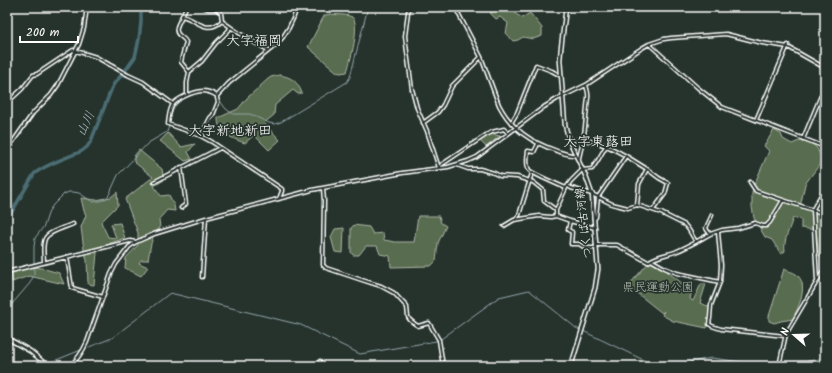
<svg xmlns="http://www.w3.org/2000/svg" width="832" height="373" font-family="Kalam,'Klee One',sans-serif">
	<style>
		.green { fill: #596c4f; stroke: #acb6a7 }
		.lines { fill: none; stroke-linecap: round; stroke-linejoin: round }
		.stream { stroke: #94a7ab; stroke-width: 1 }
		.river { stroke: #4c6d73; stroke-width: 3.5 }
		.minor-casing { stroke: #fff; stroke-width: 5 }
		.major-casing { stroke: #fff; stroke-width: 5.5 }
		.minor { stroke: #26332d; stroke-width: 2 }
		.major { stroke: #26332d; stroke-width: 2.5 }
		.labels { text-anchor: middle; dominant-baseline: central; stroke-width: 3.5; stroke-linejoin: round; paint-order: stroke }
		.street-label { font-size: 12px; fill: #fff; stroke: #26332d }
		.park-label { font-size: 12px; fill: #b4bdb0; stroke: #26332d }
		.water-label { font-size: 13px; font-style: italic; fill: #aebdc0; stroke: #26332d }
		.quarter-label { font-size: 14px; fill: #fff; stroke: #26332d }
	</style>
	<rect width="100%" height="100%" fill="#26332d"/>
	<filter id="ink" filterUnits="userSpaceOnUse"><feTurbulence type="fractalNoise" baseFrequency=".025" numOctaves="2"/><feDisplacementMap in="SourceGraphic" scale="8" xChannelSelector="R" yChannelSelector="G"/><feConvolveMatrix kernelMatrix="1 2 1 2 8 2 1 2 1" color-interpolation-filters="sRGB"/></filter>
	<g filter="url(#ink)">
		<path class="green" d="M498,7H506L522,18L530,13L542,28V36L533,39L523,37L518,40L513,41L506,33L508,23L500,17L496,19L490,13Z
			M330,14C336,15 346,14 352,17C361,24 350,62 347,72L340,73L337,72L308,47L324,16L326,15Z
			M279,75C292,77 297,81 302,93L298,94L293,90L275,105L274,115L264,123L280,140L269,150L254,135L245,143C236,140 222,135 219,125C218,123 218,120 218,118L238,109L247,98L268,79L271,77Z
			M774,130L781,134L783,139L792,144L799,141L812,144L817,148L821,157L820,164L805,184L800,207L811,210H820L825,212V255L819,256L816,230L801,228V219L793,218C790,228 783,241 785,251L781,254L772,240L765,237L754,218L752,207V193L754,185L769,151L764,146Z
			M168,133L181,147L195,144L188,152L192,159L185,161L160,141Z
			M490,134L500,136L486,147L480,141L482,138Z
			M139,150L162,169L164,180L154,186L161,196L169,195L174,205L175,211L167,210L159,219L160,228C151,234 150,250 148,260H141L139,263L148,267L141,276L125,268L126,258L138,245V233L125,199L153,177L134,162V156Z
			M117,192L118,205L101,222L108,237L116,238L111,224L120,223L125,238L99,247L97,253L94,285L88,284L87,260L84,250L81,227L86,215L84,211L81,198L96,200L111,197Z
			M418,216H439L441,223L446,226L438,243L436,261L431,266L391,267L390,256L380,254L377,246H366L359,255H353L351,252V228L354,225L369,227L373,234L383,233L384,240L395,242H414Z
			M344,228L343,253L335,252L331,237L335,229Z
			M650,261L659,265L688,288L691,287L692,290L690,299L693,301L701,284H706L700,303L710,307L707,328L673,321L662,315L664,311L662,313L628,286Z
			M32,267L41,268L59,273L64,284L29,276L12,282L11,273Z
			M784,269C788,271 793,272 796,274C810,285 798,307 793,319L781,321L774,323L769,321V316Z"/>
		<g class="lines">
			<path class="stream" d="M217,97L226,109L233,114H250L269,123L275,124L281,122L347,82L350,77L368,7
				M7,310L30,283L34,275V247L35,238L44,226L49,211L53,205L64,194L69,192H73L79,193L93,202L100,201L105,199L109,195L118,175L123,170L148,143L167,132C170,125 170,116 173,110C176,101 188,97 196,93
				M583,331L656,366
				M89,347L112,338L170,293L301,325L360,354L436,341L441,339L499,297L529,290L576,328L580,330
				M49,363L81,350
				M40,366L44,364
				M668,366L712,358L769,366
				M782,366L825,358"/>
			<path class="river" d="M7,220L34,174C44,165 69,157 82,151L87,147L91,141L113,85L125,71L135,57L139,39L141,22V7"/>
			<defs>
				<path id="minor" d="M203,7L208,9H216
					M410,7L408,12L405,36L407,52L412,89L417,108L427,131L439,168
					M455,7L481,57L499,105C512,130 531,142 557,151C563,153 570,156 576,155
					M182,16L186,7
					M222,21C236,31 252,43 269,50
					M649,44L664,39L671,38L726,34L762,43L788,47L825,68
					M189,72L181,62L182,57L186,42C184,38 182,38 179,35C173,30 180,21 182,16C198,20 206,35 222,21L221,13L216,9L217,7
					M187,95V83L189,72L202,61L216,43L229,30L230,27
					M217,96C205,88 197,91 185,96C181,98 177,100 174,103C169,108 169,117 168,124L201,136L212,142L279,187L282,189V191L279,199
					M7,103L22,89L33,75L37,74L73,50L96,57L128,75L143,82L173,104
					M756,120L788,45
					M423,123L438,112L443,105L452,86L481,57
					M511,123L517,113L536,65L552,71L561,76
					M201,136L210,118L213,115L218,102L217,98V96L229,83L276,45C287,34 293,22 297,7
					M803,139L825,86
					M569,140H583C586,126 586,112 588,98C589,94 587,89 586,85
					M538,144L534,152L528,151C527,157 526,165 529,170C531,173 561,186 566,188
					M7,151L12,143L33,113L51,95L58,85L79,44L84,28L87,7
					M626,156L647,169L639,184L637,205
					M577,158H579L583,140C601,142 610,147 626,156L598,197L596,217L594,219
					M457,165L468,169H480L494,173L500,176L517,177L533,182L543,190L544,201L556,210V216
					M439,168L441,165L486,135L492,132L504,129L508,133
					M647,169L659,178L668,183L665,194L653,210
					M154,182L220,148
					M750,182L756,191L825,214
					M568,186L571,188L592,194L612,204L628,208L637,205L661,213L685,225L689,230L696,242
					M323,188L324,201L323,265L326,268L365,281L381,286L394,293L407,307L408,317L410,320L415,324L418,326L429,323L439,340L443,366
					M181,208L186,204L181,167
					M556,210L566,188L571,181L582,170L592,169L598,160L606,146
					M516,219L519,215L532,173
					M504,226L514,220L539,216L551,217L556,216L570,221
					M595,228L570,221L568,230L572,232L571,244H579L585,248H596
					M718,232L721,265L720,282L711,305L710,318L709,324L712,326L721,329L785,336
					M710,234L722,230L738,228L755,223L763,226H766L770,222L783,200
					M596,245H617L648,262C656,256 666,255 675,252C688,247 699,240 710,234L707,230L706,228L712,215
					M67,257L72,288L103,297
					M651,260L665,268L677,273L720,282
					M44,262C44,255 42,246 45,239C47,232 66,227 73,224
					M7,272L130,241L136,242
					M202,277L206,218
					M817,280L813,209L825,188
					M70,366C78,359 83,351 87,342L111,274L116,264L129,247L136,242L154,234L206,218L312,190L402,173L448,167L468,161L477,157L544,107L557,99L586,85L642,48L649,44L698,88L722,107L825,147
					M116,366L124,365L134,366
					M319,366L320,361
					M779,366L786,334L825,268"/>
				<path id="major" d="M566,7L561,48L560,60L565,125L569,140L586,177L592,194L598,269L595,288L571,366
					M7,338L30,351L48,366"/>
			</defs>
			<use href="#minor" class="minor-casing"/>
			<use href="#major" class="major-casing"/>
			<use href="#minor" class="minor"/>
			<use href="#major" class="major"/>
		</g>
	</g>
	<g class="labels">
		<g class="street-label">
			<text transform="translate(584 223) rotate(-97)">つくば古河線</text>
		</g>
		<g class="park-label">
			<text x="658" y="287">県民運動公園</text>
		</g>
		<g class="water-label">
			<text transform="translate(86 124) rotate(-65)">山川</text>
		</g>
		<g class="quarter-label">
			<text x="254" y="41">大字福岡</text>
			<text x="230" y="131">大字新地新田</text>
			<text x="598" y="142">大字東蕗田</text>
		</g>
	</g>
	<rect width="832" height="373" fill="none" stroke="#26332d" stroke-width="24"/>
	<rect x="12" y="12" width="808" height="349" fill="none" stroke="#fff" stroke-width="1.5" filter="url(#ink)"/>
	<g transform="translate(794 335) rotate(290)" stroke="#26332d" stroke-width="3" paint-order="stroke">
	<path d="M0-3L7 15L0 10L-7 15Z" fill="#ffffff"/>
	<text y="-6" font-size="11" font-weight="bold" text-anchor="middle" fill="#ffffff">N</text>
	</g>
	<path d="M20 36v6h58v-6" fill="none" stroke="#ffffff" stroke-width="2"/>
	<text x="26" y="36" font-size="12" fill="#ffffff" stroke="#26332d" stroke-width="3" paint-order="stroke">200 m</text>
</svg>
